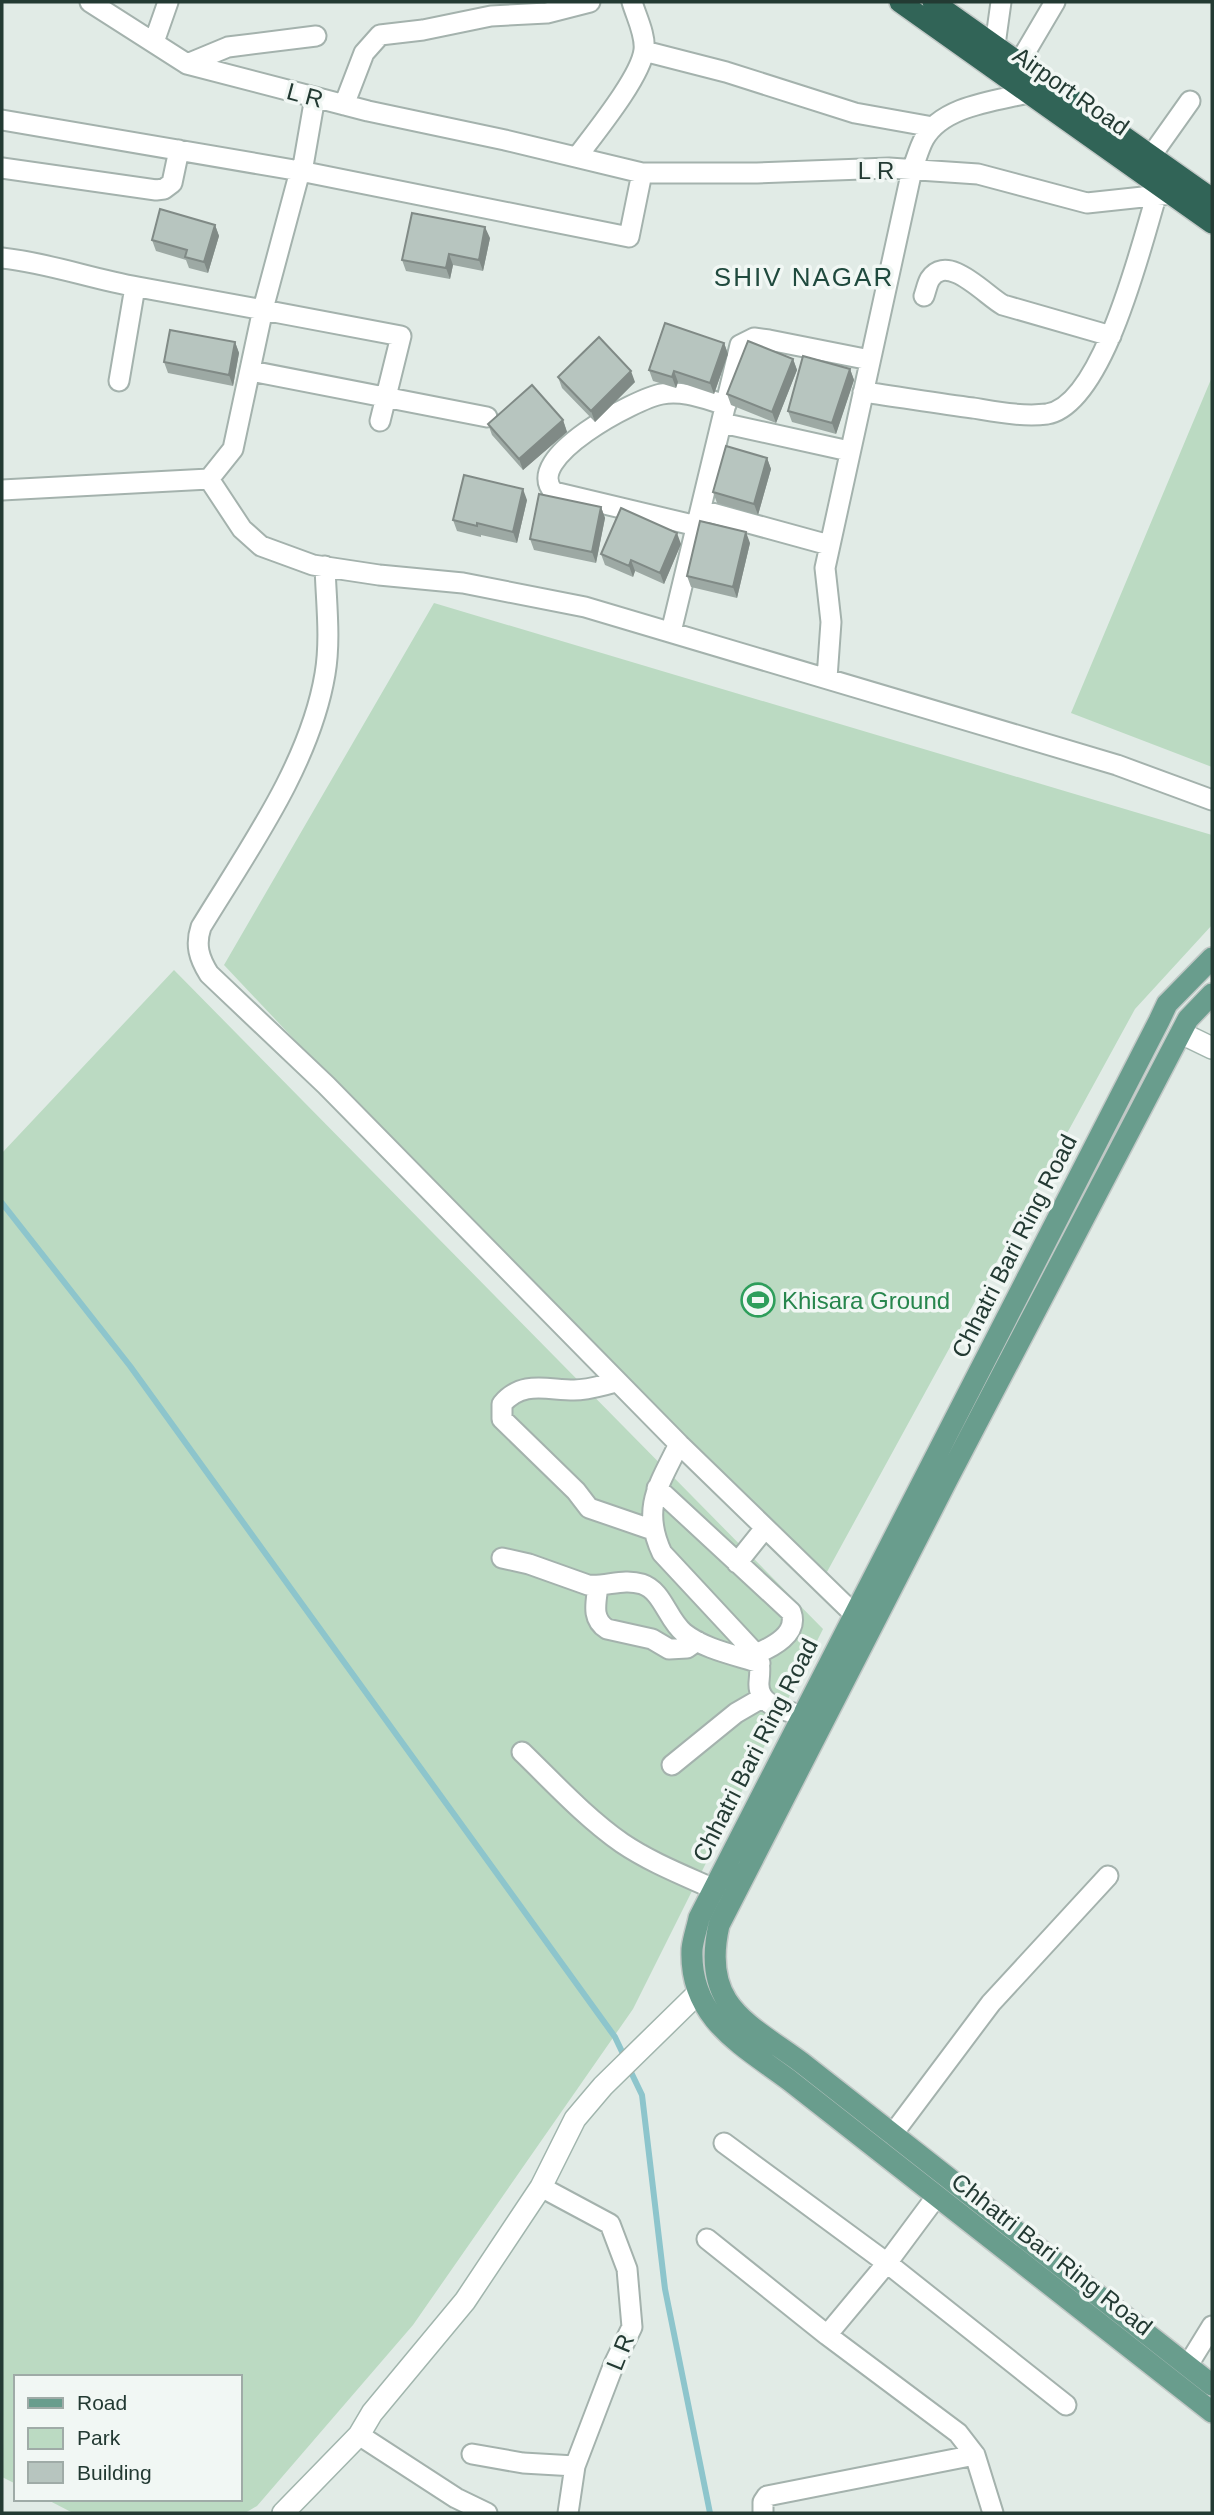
<svg xmlns="http://www.w3.org/2000/svg" width="1214" height="2515" font-family="Arial,sans-serif">
	<style>
		.green { fill: #bbdac2 }
		.lines { fill: none; stroke-linecap: round; stroke-linejoin: round }
		.stream { stroke: #8dc5cc; stroke-width: 6 }
		.street-casing { stroke: #a4b2ad; stroke-width: 23 }
		.secondary-casing { stroke: #a1b5ad; stroke-width: 24 }
		.primary-casing { stroke: #c1c8c6; stroke-width: 24 }
		.highway-casing { stroke: #c1c8c6; stroke-width: 24 }
		.street { stroke: #fff; stroke-width: 19 }
		.secondary { stroke: #fff; stroke-width: 21 }
		.primary { stroke: #699d8d; stroke-width: 21 }
		.highway { stroke: #316457; stroke-width: 21 }
		.wall { fill: #9da9a4 }
		.shaded-wall { fill: #808a86 }
		.building { fill: #b7c5bf; stroke: #808a86; stroke-width: 2 }
		.labels { text-anchor: middle; dominant-baseline: central; stroke-width: 7; stroke-linejoin: round; paint-order: stroke }
		.street-label { font-size: 24px; fill: #233a33; stroke: #f1f7f4 }
		.leisure-label { font-size: 24px; fill: #27864d; stroke: #f1f7f4; text-anchor: start }
		.neighbourhood-label { font-size: 26px; letter-spacing: 2px; fill: #204a3e; stroke: #f1f7f4 }
	</style>
	<rect width="100%" height="100%" fill="#e1ebe6"/>
	<path class="green" d="M1212,377V767L1071,713Z
		M434,603L1212,835V925L1135,1009L816,1592L224,965Z
		M174,970L823,1629L633,2009L413,2325L257,2506L245,2513H73L46,2499H240V2377H16V2484L2,2477V1153Z"/>
	<g class="lines">
		<path class="stream" d="M2,1203L130,1366L615,2037L625,2058
			M629,2068L642,2095L665,2289L710,2513"/>
		<defs>
			<path id="street" d="M90,2L187,64L368,111L505,140L642,173H757L889,168L978,174L1087,203L1171,194
				M154,42L168,2
				M995,45L1001,2
				M644,51L726,72L855,113L933,127
				M1019,63L1055,2
				M187,64L228,47L316,36
				M344,105L364,53L380,35L423,30L491,16L547,13L590,2
				M2,120L300,171L629,237L642,173
				M1151,156L1190,101
				M577,157C594,134 641,77 644,50C646,35 636,16 632,2
				M2,168L156,190L164,189L172,183L179,150
				M302,172L315,97
				M2,258C50,263 91,279 138,287C226,303 313,319 401,336L380,421
				M924,296C926,291 927,284 930,279C948,252 986,296 1003,305L1111,336
				M251,371L487,417
				M119,381L135,287
				M863,392C899,397 936,403 973,408C998,412 1023,417 1047,414C1103,405 1141,246 1156,197
				M722,423L849,451
				M209,479L242,529L261,546L313,565L379,575L463,583L585,607L1117,765L1212,800
				M2,490L209,479L233,449L263,309L300,171
				M701,510L829,545
				M697,526L554,492C520,459 637,398 662,394C684,390 705,399 726,405
				M325,566C326,601 331,639 325,674C310,764 248,850 201,927C195,945 199,958 209,974L326,1085L679,1444L854,1614
				M671,632L740,345L754,338L769,340L870,360
				M827,678L831,622L825,568L912,170C916,160 919,148 924,139C942,106 995,101 1028,93
				M617,1382C603,1385 589,1390 574,1390C547,1390 522,1380 502,1404V1419L576,1491L589,1508L653,1530
				M679,1444C659,1485 641,1508 662,1553L756,1654C761,1664 760,1671 759,1682C757,1706 785,1710 803,1716
				M657,1488L791,1612C799,1634 772,1647 756,1654
				M502,1558L529,1564L588,1585C606,1587 623,1578 642,1584C663,1591 667,1619 684,1633C704,1649 735,1655 760,1663
				M737,1563L765,1528
				M598,1586C596,1603 591,1619 607,1629L652,1639L669,1649L687,1648L697,1641
				M522,1752C554,1783 585,1817 622,1843C650,1862 683,1875 714,1889
				M672,1765L736,1713L762,1698
				M892,2135L991,2003L1108,1876
				M724,2143L887,2263L1066,2405
				M541,2187L610,2224L627,2269L632,2327L614,2364L575,2466L568,2513
				M936,2197L887,2263L827,2335L958,2433L975,2455L993,2513
				M707,2239L827,2335
				M1188,2365L1212,2326
				M359,2435L456,2498L487,2513
				M472,2454L523,2463L575,2466
				M763,2513V2502L767,2496L975,2455"/>
			<path id="secondary" d="M1181,1033L1212,1048
				M283,2513L359,2435L372,2413L465,2301L541,2187L575,2119L603,2086L697,1994"/>
			<path id="primary" d="M1212,958L1167,1004L1159,1021L699,1918C697,1928 693,1939 692,1949C689,2018 742,2045 789,2080L1212,2412
				M1212,994L1188,1019L947,1480L719,1925C701,2005 746,2022 802,2063L1212,2385"/>
			<path id="highway" d="M900,2L1212,223
				M933,2L1212,199"/>
		</defs>
		<use href="#street" class="street-casing"/>
		<use href="#secondary" class="secondary-casing"/>
		<use href="#primary" class="primary-casing"/>
		<use href="#highway" class="highway-casing"/>
		<use href="#street" class="street"/>
		<use href="#secondary" class="secondary"/>
		<use href="#primary" class="primary"/>
		<use href="#highway" class="highway"/>
	</g>
	<path class="wall" d="M215,225L219,236L208,273L189,268L186,260L156,251L152,240Z
		M490,238L483,271L453,265L450,279L406,271L402,260Z
		M235,342L239,353L233,386L168,373L164,362Z
		M724,343L728,354L714,394L678,382L676,388L653,381L649,370Z
		M793,359L797,370L776,423L731,405L727,394Z
		M850,369L854,380L836,434L792,422L788,411Z
		M558,377L635,382L595,422L562,388Z
		M563,420L567,432L523,470L492,435L488,424Z
		M767,458L771,469L758,515L717,503L713,492Z
		M527,500L517,543L481,535V537L457,531L453,520Z
		M601,507L605,518L596,563L534,550L530,539Z
		M750,543L737,598L691,587L687,576Z
		M681,544L664,584L635,571L633,577L605,565L601,554Z"/>
	<path class="shaded-wall" d="M215,225L219,236L208,273L204,262Z
		M485,227L490,238L483,271L479,260Z
		M449,254L453,265L450,279L446,268Z
		M235,342L239,353L233,386L229,375Z
		M724,343L728,354L714,394L710,383Z
		M793,359L797,370L776,423L772,412Z
		M850,369L854,380L836,434L832,423Z
		M631,371L635,382L595,422L591,411Z
		M674,371L678,382L676,388L672,377Z
		M563,420L567,432L523,470L519,459Z
		M767,458L771,469L758,515L754,504Z
		M523,489L527,500L517,543L513,532Z
		M601,507L605,518L596,563L592,552Z
		M746,532L750,543L737,598L733,587Z
		M677,533L681,544L664,584L660,573Z
		M631,560L635,571L633,577L629,566Z"/>
	<path class="building" d="M160,209L215,225L204,262L185,257L187,250L152,240Z
		M412,213L485,227L479,260L449,254L446,268L402,260Z
		M665,323L724,343L710,383L674,371L672,377L649,370Z
		M170,330L235,342L229,375L164,362Z
		M599,337L631,371L591,411L558,377Z
		M748,341L793,359L772,412L727,394Z
		M803,356L850,369L832,423L788,411Z
		M532,385L563,420L519,459L488,424Z
		M726,446L767,458L754,504L713,492Z
		M464,475L523,489L513,532L477,523V526L453,520Z
		M539,494L601,507L592,552L530,539Z
		M621,508L677,533L660,573L631,560L629,566L601,554Z
		M700,521L746,532L733,587L687,576Z"/>
	<defs>
		<symbol id="stadium-ring" viewBox="-11 -11 22 22"><circle r="9.5" fill="#f1f7f4" stroke="#2e9e5b" stroke-width="1.5"/><path d="M0-5a6.5 5 0 1 0 0 10a6.5 5 0 1 0 0-10ZM-3.5-1.8h7v3.6h-7Z" fill="#2e9e5b"/></symbol>
	</defs>
	<g fill-rule="evenodd">
		<use href="#stadium-ring" x="739" y="1281" width="38" height="38"/>
	</g>
	<g class="labels">
		<g class="street-label">
			<text transform="translate(1071 91) rotate(35)">Airport Road</text>
			<text transform="translate(305 95) rotate(15)">L R</text>
			<text x="876" y="170">L R</text>
			<text transform="translate(1014 1246) rotate(-63)">Chhatri Bari Ring Road</text>
			<text transform="translate(755 1750) rotate(-63)">Chhatri Bari Ring Road</text>
			<text transform="translate(1052 2254) rotate(38)">Chhatri Bari Ring Road</text>
			<text transform="translate(620 2352) rotate(-68)">L R</text>
		</g>
		<g class="leisure-label">
			<text x="782" y="1300">Khisara Ground</text>
		</g>
		<g class="neighbourhood-label">
			<text x="804" y="277">SHIV NAGAR</text>
		</g>
	</g>
	<rect width="1214" height="2515" fill="none" stroke="#233a33" stroke-width="7"/>
	<rect x="14" y="2375" width="228" height="126" fill="#f1f7f4" stroke="#9faba7" stroke-width="2"/>
	<rect x="28" y="2398" width="35" height="10" fill="#699d8d" stroke="#9faba7" stroke-width="2"/>
	<text x="77" y="2410" font-size="21" fill="#233a33">Road</text>
	<rect x="28" y="2428" width="35" height="21" fill="#bbdac2" stroke="#9faba7" stroke-width="2"/>
	<text x="77" y="2445" font-size="21" fill="#233a33">Park</text>
	<rect x="28" y="2462" width="35" height="21" fill="#b7c5bf" stroke="#9faba7" stroke-width="2"/>
	<text x="77" y="2480" font-size="21" fill="#233a33">Building</text>
</svg>
